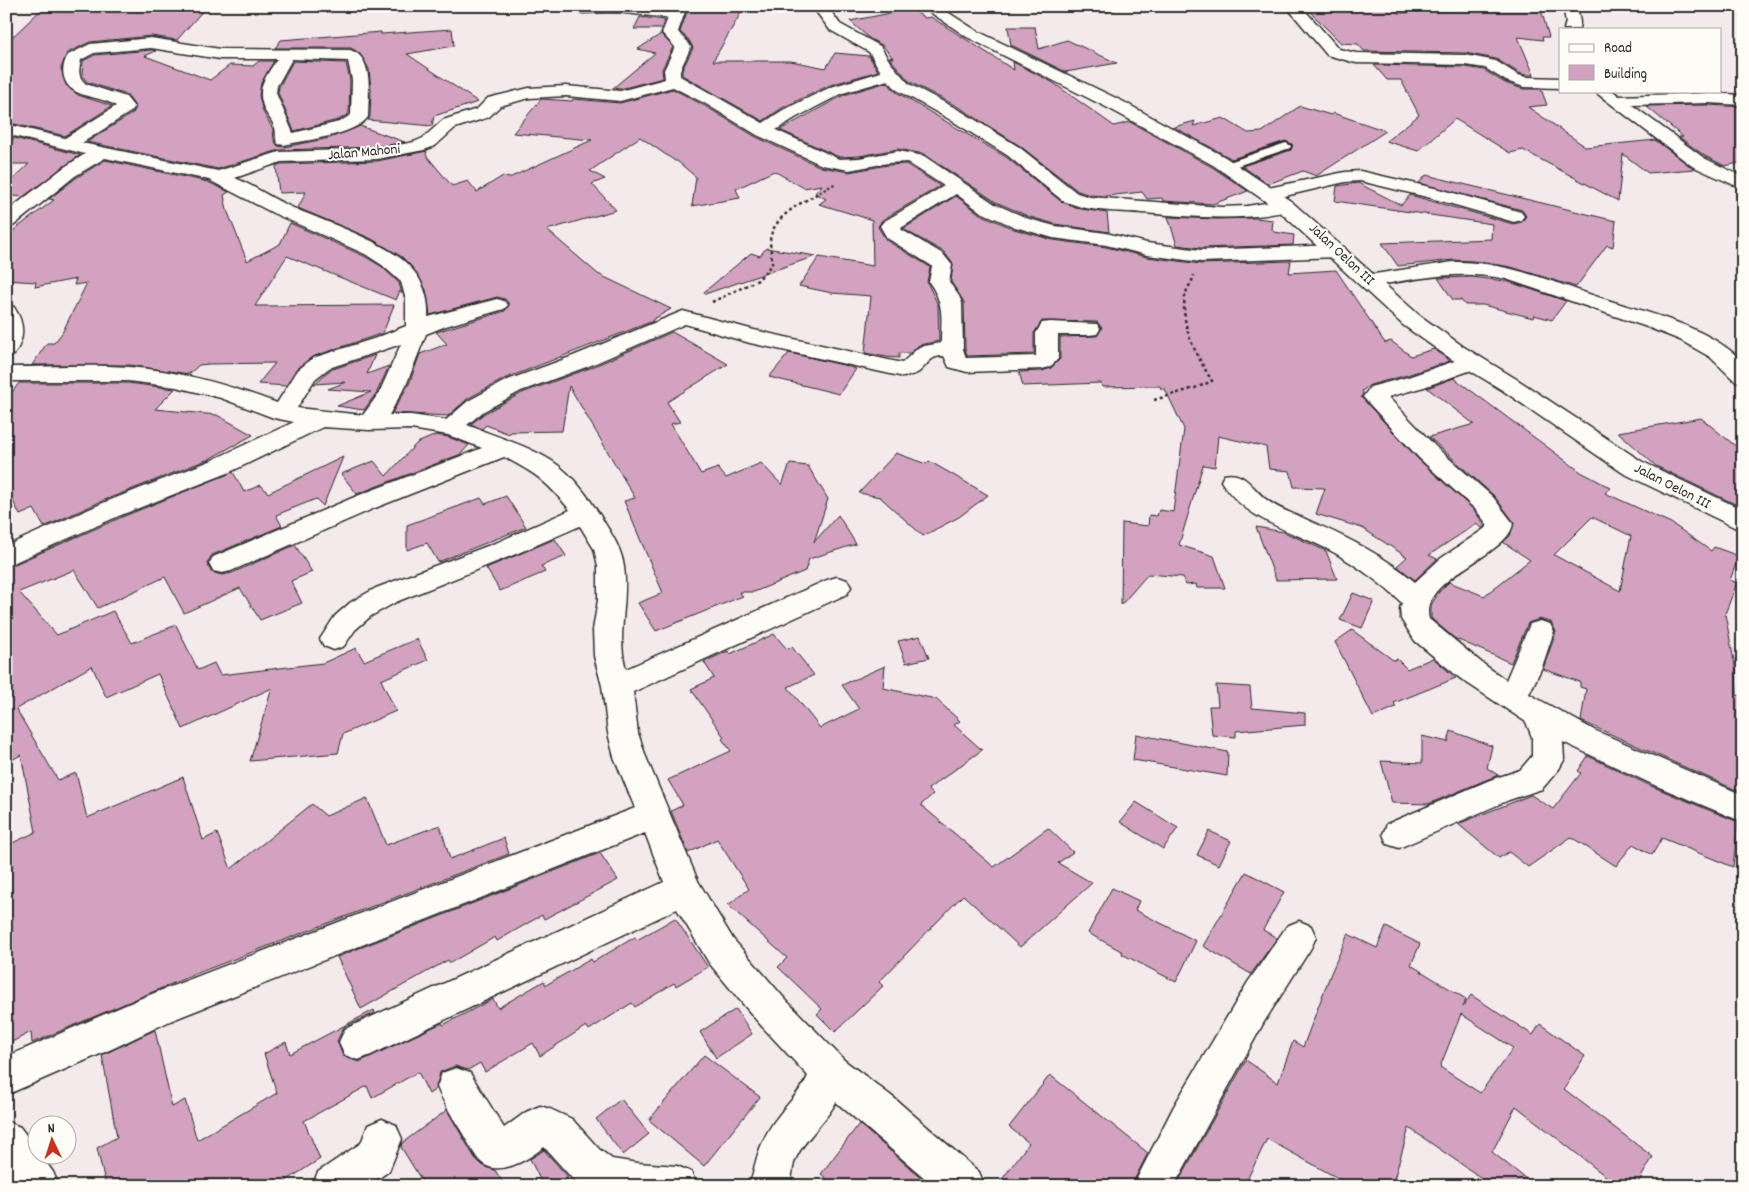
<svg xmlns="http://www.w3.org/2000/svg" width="1749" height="1192" font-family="Dekko,sans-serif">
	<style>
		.building { fill: #d2a2c0; stroke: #2b2b2b; fill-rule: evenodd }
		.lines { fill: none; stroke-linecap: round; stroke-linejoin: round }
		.service-casing { stroke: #2b2b2b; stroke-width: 4 }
		.minor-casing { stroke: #2b2b2b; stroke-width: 3 }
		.tertiary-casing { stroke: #2b2b2b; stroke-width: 3 }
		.path-far1 { stroke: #2b2b2b; stroke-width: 2; stroke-dasharray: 2.5 2.5; stroke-linecap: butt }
		.path { stroke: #2b2b2b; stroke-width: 2.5; stroke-dasharray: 3 3; stroke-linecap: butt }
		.service { fill: #fdfcf7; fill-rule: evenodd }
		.minor { fill: #fdfcf7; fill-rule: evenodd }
		.tertiary { fill: #fdfcf7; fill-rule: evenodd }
		.labels { text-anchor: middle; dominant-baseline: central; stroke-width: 4; stroke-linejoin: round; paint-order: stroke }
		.far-street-label { font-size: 15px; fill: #2b2b2b; stroke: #fdfcf7 }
	</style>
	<rect width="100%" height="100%" fill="#f4eaec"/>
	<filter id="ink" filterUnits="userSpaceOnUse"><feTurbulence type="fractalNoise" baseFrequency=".02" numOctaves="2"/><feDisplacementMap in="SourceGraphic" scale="10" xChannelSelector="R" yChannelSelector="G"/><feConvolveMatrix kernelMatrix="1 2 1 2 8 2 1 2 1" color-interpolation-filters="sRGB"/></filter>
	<g filter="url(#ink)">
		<path class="building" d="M45,6H207L177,40L151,36L90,42L67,53L61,68L66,85L78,95L112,106L65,136L6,122V43Z
			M689,6H745L713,61H791L826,68L835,53L869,56L878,71L830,85L782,108L763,121L682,75V70L693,48L689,40L680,32Z
			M1330,6H1390L1398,13L1472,10L1469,6H1540L1549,37H1542L1543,40L1518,37L1534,75H1526L1519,73L1496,59L1465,53L1364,51L1358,44L1341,43L1307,9L1332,8Z
			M911,9L925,18L931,17L1014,70L1013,62L1052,82L1114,126L1130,122L1212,167L1248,191L1213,204L1163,201L1162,198L1147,199L1142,192L1106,196L1090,195L1078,191L1020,146L962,109L910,82L892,61L889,57L893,58L882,45L870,39L850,21Z
			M640,17L665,20L661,29H634Z
			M1008,27H1035L1039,49L1067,40L1117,63L1066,72L1011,45Z
			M452,29L454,46L407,54L478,102L434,116L432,126L368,120L370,117L371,89L369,69L359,53L351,48H275L281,40L381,32V34Z
			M661,34L673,47L662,69L663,78L620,89L613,88L655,53L638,49Z
			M151,50L156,51L145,56L210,80L230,65L253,66L259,61H274L261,83L259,96L263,112L273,129L274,140L278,146L284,147L330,138L360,126L405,142L377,147L279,150L218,169L87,142L133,113L136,108L127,95L87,82L82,75L83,61L95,55Z
			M293,61L346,63L350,80L349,114L338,120L294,131L278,93L279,87Z
			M1374,65L1465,67L1484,70L1505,83L1523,89H1541L1547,105L1528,107L1586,147L1655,140L1694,169L1648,173L1623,154L1618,201L1523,150L1510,153L1455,119L1418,151L1386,141L1419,115L1401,80H1387Z
			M887,82L896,92L1006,157L1062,202L1081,209L1107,213L1109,232L1055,224L1030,217L996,202L924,154L898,149L859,156L839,157L780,130L844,95Z
			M673,89L705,106L756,137L821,167L849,172L888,165L906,164L940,186L882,220L878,227L886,240L930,267L927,282L938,305L939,341L919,345L910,353H899V358L886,357L865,353L871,296L832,293L799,286L819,257L873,266L872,220L819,204L826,199L815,193L822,185L804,188L774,171L736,189L740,198L692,206L696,177L677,161H675L640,137L590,171L605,179L592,184L616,210L547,230L598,274L671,309L652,320L653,321L504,379L467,399L448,416L392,413L409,384L420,354L447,344L436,332L505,311L509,304L505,299L497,297L430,315L426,290L412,267L402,257L372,239L298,208L306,192L279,193L276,166L281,164L377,161L427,151L426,155L452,186L468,181L477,192L503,176L509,178L592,140L513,133L541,99L572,101L573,99L620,103Z
			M1708,105L1743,107V162L1725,166L1705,156L1679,137H1683L1646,106Z
			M1300,106L1331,115L1333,113L1386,131L1316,176L1303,171L1268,184L1242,166L1291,150L1292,144L1285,141L1232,159L1174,127L1195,121L1193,126L1223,118L1248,133L1262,132Z
			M14,138L80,155L23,197L6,195V186L29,164H6V142Z
			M105,160L208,182L229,192L224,195L227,210L247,261L280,244L290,223L364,256L381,266L399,283L402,294L400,291L396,300L287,256L255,306L394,305L383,333L312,357L296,369L286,386L258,384L275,363L209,364L199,365L189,374L129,365H32L47,343H54L62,333L87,283L74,285L76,279L35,287L36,282L6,280V236L54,200L49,199L76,178Z
			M1426,175L1616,221L1613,247L1607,245L1576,287L1511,267L1473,261L1453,260L1398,266L1382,243L1491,239L1492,224L1335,201L1337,186L1358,183L1401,205L1410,195L1513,224L1522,222L1526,216L1522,210L1419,183Z
			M956,196L980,214L1014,229L1053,240L1106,247L1147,257L1201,264L1291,261L1289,273L1336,270L1385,343L1391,341L1411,356L1434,349L1450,361L1407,375L1370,385L1362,391L1363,393L1361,397L1418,459L1474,510L1485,526L1482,528L1476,524L1429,555L1437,559L1415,580L1397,566L1407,557L1362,528L1316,514L1325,488L1294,487L1290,471L1269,469L1266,447L1218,436L1215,467L1203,465L1179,545L1214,556L1225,588H1197L1196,584L1186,585L1183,577L1148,574L1121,605L1122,523L1148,526L1149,515L1157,516L1159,510L1173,512L1184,429L1165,389H1161L1160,386L1102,387L1101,383L1023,386L1019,372L1042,371L1051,368L1060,359V337L1097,336L1102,328L1097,322L1042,321L1034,333V354L967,356L965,349L964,302L951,282L953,264L944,252L903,229Z
			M1168,217L1217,219L1255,218L1273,220L1272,230L1274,232L1294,235L1293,245L1201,248L1177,245Z
			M766,248L816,256L705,294L704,292L751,253L760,256Z
			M1471,277L1506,281L1566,301L1552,320L1534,315L1533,318L1483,305H1465L1461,300H1453L1438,278Z
			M672,332L728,364L667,402L680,422L671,424L701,474L718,468L726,478L761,463L782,485L790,464L808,466L828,499L814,542L838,515L856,544L809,559L805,571L754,592H739L743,596L656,631L638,603L663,593L624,501L635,498L569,386L562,431L511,432L509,434L486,425L482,429L471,424L485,413L522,393L590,368Z
			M789,353L843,365L856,369L839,394L769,377Z
			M375,355L367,374L389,366L377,392L364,410L337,406L371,392L328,389L346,382L314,384L330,370Z
			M1454,378L1581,472L1611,488L1605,493L1671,523L1711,551L1714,547L1739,556L1730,580L1737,583L1725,614L1736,671L1737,695L1743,697V793L1581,721L1586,689L1580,687V682L1543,669L1556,632L1551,622L1539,619L1528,623L1511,663L1454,638L1431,618V605L1439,592L1449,582L1484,596L1530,560L1503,542L1510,536L1514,522L1494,496L1429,437L1474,424L1427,388ZM1592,517L1631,536L1620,591L1554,555Z
			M19,383H128L175,389L155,409L217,415L253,435L209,459L102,501L44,527L34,509L20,515L6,487V400Z
			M1701,418L1743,452V494L1739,506L1656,466L1618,432Z
			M436,435L448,437L469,445L461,454L357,494L341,474L374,461L386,476L417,443Z
			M896,453L926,464L929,461L988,495L959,517L923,536L880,497L859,493Z
			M343,457L323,506L316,499L276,515L282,526L212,555L207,563L211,572L222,575L232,573L295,545L312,572L291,581L302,603L260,620L240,588L184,613L165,577L98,608L74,570L19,592L57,635L113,611L132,643L176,625L198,670L214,663L220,675L323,663L356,648L364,661L417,639L428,660L381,680L396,711L343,734L338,753L250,761L272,688L183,729L158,674L106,697L92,666L16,709L58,780L76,773L87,818L183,777L203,840L217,833L231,869L312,804L326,816L367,798L386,845L440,825L450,859L504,838L509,854L195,974L32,1043L31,1032L6,1045V846L36,832L21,755L6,763V568L122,517L233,472L244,492L261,485L268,493Z
			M506,496L526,527L438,562L427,543L407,550V525L481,498L485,504Z
			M1256,527L1284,532L1326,551L1337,579L1276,580Z
			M555,539L566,556L541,566L545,572L500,591L486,568Z
			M1353,593L1374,601L1362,628L1340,620Z
			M1352,630L1393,660L1397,659L1407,669L1433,658L1456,678L1394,703L1396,707L1373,717L1335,642Z
			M774,634L787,649L792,647L814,675L788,687L820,728L859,709L842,685L885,666L883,688L936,699L960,721L954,725L982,750L928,789L933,794L921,805L994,867L1048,828L1073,852L1058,863L1092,883L1020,947L963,895L879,982L883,986L835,1032L817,1014L822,1009L778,967L787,958L728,905L749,889L717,839L688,853L671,811L683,805L668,780L731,751L722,739L724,737L691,689L714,678L704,662L728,651L730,654Z
			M920,636L929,658L906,663L898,641Z
			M1216,685L1250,687L1252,708L1305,713V725L1236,731V737L1212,735L1209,706H1218Z
			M1451,731L1492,746L1487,768L1498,775L1428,804L1392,803L1381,761L1422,763V736L1448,742Z
			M1136,734L1228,752L1227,776L1133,760Z
			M1588,756L1651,786L1738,822L1733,867L1662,838L1652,855L1633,844L1616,866L1571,837L1528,867L1509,852L1499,858L1458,824L1531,795L1553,809L1581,773L1578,771Z
			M1136,802L1178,828L1163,849L1120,822Z
			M1209,831L1231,841L1219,865L1197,855Z
			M600,853L618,880L544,919L542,915L497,941L495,937L450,963L448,960L361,1009L337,957Z
			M1246,872L1284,892L1263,930L1277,938L1251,974L1203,946Z
			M1112,888L1139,901L1135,910L1196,941L1176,982L1122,954L1123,952L1088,933Z
			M675,918L708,967L676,986L674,983L635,1007L632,1003L589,1030L586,1026L540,1056L533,1043L485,1072L480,1063L468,1070L455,1066L440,1072L436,1089L429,1094L418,1072L372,1098L367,1086L304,1121L320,1159L278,1186H106L97,1148L117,1137L102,1055L155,1030L172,1107L185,1100L197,1140L277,1093L264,1054L286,1042L290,1054L374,1010L375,1013L344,1027L337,1041L343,1056L359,1062L442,1023L443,1025L493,999L498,1008L544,981L546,985L591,959L593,962L635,937L637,940Z
			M1386,927L1420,944L1411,965L1466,999L1463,1007L1471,995L1533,1035L1540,1024L1585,1056L1564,1089L1653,1157L1636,1186H1618L1516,1106L1492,1152L1535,1186H1493L1409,1128L1392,1186H1352L1267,1139L1244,1186H1176L1246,1060L1278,1083L1293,1041L1303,1047L1331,973L1348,934L1377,948ZM1461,1014L1513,1048L1480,1093L1440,1067Z
			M736,1009L752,1034L716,1058L700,1032Z
			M704,1055L760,1097L704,1166L649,1120Z
			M1050,1075L1148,1153L1131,1186H997L1029,1143L1009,1127Z
			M621,1099L649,1134L623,1155L596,1119Z
			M447,1110L475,1158L485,1167L495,1170L505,1186H425L401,1147L402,1143Z
			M859,1124L931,1186H835L821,1174Z
			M544,1150L568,1177L558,1186H543L530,1159Z"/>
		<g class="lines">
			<defs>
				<path id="service" d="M1286,143L1291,146L1290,148L1231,168L1227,169L1222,166L1223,164Z"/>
				<path id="minor" d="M582,6H640L671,10L673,6H687L678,32L687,41L691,47L680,70V76L763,123L783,110L831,87L881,72L869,52L830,30L812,6H827L840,24L880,46L890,62L909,84L961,111L1019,147L1077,193L1090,197L1221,207L1247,206L1285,200L1292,202L1294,206L1292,210C1242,222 1193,217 1143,213C1123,211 1101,212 1081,207L1063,201L1007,155L949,119L897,90L888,80L843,93L795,118L776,130L839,159L859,158L898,151L924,156L995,204L1029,219L1055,226L1106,233L1147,243L1201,250L1337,245L1344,247L1347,251L1344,255L1337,257L1201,262L1147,255L1106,245L1053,238L1015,227L981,212L956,194L901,228L902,230L943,254L952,265L949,282L959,296L962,303L963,349L966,358L1036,356V333L1042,323L1050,322L1097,324L1100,329L1097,334L1089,335H1058V359L1050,367L1042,369L967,372L949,367L944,356C930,356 929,363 920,371C916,375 909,375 904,377L750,343L685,324L589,366L521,391L484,411L467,425C495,436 526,445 552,461C575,476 592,502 606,525C614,538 622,551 624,567C629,601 616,635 626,669L827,580L837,577L847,580L851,587L847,594L633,692L638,733L646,757L698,881L733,939L784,998L844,1060L894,1098L979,1172L985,1186H934L836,1102C826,1122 801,1142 794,1163C792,1170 792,1178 790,1186H750C756,1158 761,1137 780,1114C790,1101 801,1091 808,1076L758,1022L709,963L677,909L371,1055L358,1060L345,1055L339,1042L345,1029L664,882L645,833L170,1021L114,1048L6,1095V1057L144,997L635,808L614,757L608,733L602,686L594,656L593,630L598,600V566L594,549L580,526L516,554L396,602L371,616L355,630L344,646L334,650L324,646L320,639L335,616L351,602L376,588L498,542L570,510C546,481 537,474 504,457L375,508L231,571L222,573L213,571L209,564L213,557L357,496L482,448L448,435L411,429L369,430L323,427L228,473L121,515L6,566V546L103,503L210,461L294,422L274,418L221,398L176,387L128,381H6V367C47,367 88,364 129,367C180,371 229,385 277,403L298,370L313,358L376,338L406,326V300L401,282L382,265L365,254L273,213L209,180L105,158L75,176L13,226L6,228V212L63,168L85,154L6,134V124L65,138L116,106C101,95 69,99 64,77C62,70 64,61 68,55L90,44L151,38L220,49L350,50C375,57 368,97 368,117C355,135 306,140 284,145L278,144C274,138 277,134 275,128C273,122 268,116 265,111C255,88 265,78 277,59H220L151,48L94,53L81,60C79,70 77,76 86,84L126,97L134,107L132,111L82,143L218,171L279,152L377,149L414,142L423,138L443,120L477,109L488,98L529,88L566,86L620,91L665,79L664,70L675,47L662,33L668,18L617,12L580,13L578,10ZM292,59L348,61L352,80L351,115L339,122L293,133L276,93L277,86ZM673,87L706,104L757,135L822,165L849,170L888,163L907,162L944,186L883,222L880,226L887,238L932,266L929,282C945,305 941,316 941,343L919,347L902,363L754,330L683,311L573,356L505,381L468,401L446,420L411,415H389L407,383L426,334L446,326L504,309L508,305L504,301L497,299L428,317C429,299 424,282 411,268C389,242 322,221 289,206C271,198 254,186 235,178L281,162L377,159L424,150L435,146L455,128L489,117L500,106L529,98L566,96L620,101ZM401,344L379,393L363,415L297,408L315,379L329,368Z
					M1085,6H1117C1111,13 1091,13 1085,6Z
					M1286,6H1301L1339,49L1356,53L1465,55L1496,61L1518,75L1526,77L1560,78V88L1524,87L1506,81L1485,68L1465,65L1356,63L1327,55Z
					M1563,6H1577L1580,22L1579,29H1564L1566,22Z
					M1594,91H1613L1619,96L1708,93L1743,95V105L1708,103L1632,105L1704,158L1743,177V189L1692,166Z
					M1360,171L1443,190L1521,212L1524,216L1521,220L1514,222L1431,198L1360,181L1345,182L1268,200L1261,198L1259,194L1261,190L1268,188L1345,172Z
					M1453,262C1506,261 1552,282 1601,298C1647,313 1709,326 1743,362V383L1735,381L1710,357L1680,340L1647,327L1506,279C1459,269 1414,279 1368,287L1361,285L1358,281L1361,277L1368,275Z
					M6,306L14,307C25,324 25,338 14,355L6,357Z
					M1472,355L1480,357L1483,362L1480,367L1424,387L1388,397L1437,448L1493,497L1513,523C1510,556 1418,577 1429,619L1482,663L1506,680L1530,624L1540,621L1550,624L1554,631L1542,667L1529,694L1594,730L1743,795V822L1652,784L1563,742L1564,760L1559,769L1542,789L1509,800L1399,848L1387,844L1383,834L1387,824L1490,780L1520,770L1532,756V737L1526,722L1461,679L1415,641L1401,619L1400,608L1402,603C1382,584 1359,567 1335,553C1295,531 1246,522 1221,481L1224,475C1245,470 1252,489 1267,500C1279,510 1298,515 1312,522C1348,538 1385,556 1415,582L1440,559L1487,527V524L1475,509L1419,458L1363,397L1370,387L1408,377Z
					M1299,921L1311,926L1316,937L1311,948L1264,1022L1174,1186H1133L1174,1106L1248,982L1287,926Z
					M456,1068L470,1073L504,1128L526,1112L540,1106L550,1109L572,1119L599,1149L612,1159L638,1163L677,1166L691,1172L697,1186H581L571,1177L544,1147C529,1159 496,1180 479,1160C473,1153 468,1142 463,1134C454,1119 444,1104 437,1087L442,1073Z
					M382,1119L396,1125L402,1139L389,1171L368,1186H312L318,1172L361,1143L368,1125Z
					M6,1121L20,1127L38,1151V1154H40L53,1172L59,1186H14L6,1175Z"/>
				<path id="tertiary" d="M921,6H938L977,31L1122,101L1225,157L1292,202L1419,315L1464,347L1518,380L1641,461L1743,510V530L1734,527L1623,473L1502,390L1448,357L1403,325L1278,210L1213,165L1110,109L967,37Z"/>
			</defs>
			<use href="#service" class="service-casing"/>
			<use href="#minor" class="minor-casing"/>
			<use href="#tertiary" class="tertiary-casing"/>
			<path class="path-far1" d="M815,195L836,183"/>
			<path class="path" d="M712,302L758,280L772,264C772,256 770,248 770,240C773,217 799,204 817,194
				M1154,400L1198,387L1212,381C1197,356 1180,327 1185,297C1186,289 1192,283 1194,275"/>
			<use href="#service" class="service"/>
			<use href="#minor" class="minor"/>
			<use href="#tertiary" class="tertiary"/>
		</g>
	</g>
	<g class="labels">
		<g class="far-street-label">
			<text transform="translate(364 153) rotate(-5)">Jalan Mahoni</text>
			<text transform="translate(1341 255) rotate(43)">Jalan Oelon III</text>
			<text transform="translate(1672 487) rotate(27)">Jalan Oelon III</text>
		</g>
	</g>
	<rect width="1749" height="1192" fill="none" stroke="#fdfcf7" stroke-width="25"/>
	<rect x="12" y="12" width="1724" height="1167" fill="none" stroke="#2b2b2b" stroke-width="2" filter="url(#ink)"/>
	<rect x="1559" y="28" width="162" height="65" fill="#fdfcf7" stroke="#a9a8a5"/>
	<rect x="1569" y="44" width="25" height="8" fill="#fdfcf7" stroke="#a9a8a5"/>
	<text x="1604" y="52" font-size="15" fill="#2b2b2b">Road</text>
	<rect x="1569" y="65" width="25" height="15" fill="#d2a2c0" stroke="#a9a8a5"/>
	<text x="1604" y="78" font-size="15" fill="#2b2b2b">Building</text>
	<g transform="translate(52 1140) rotate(356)"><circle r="24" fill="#fdfcf7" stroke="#a9a8a5"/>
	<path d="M0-4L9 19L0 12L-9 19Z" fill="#c8321e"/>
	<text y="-8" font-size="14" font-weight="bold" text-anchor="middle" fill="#2b2b2b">N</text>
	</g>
</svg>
